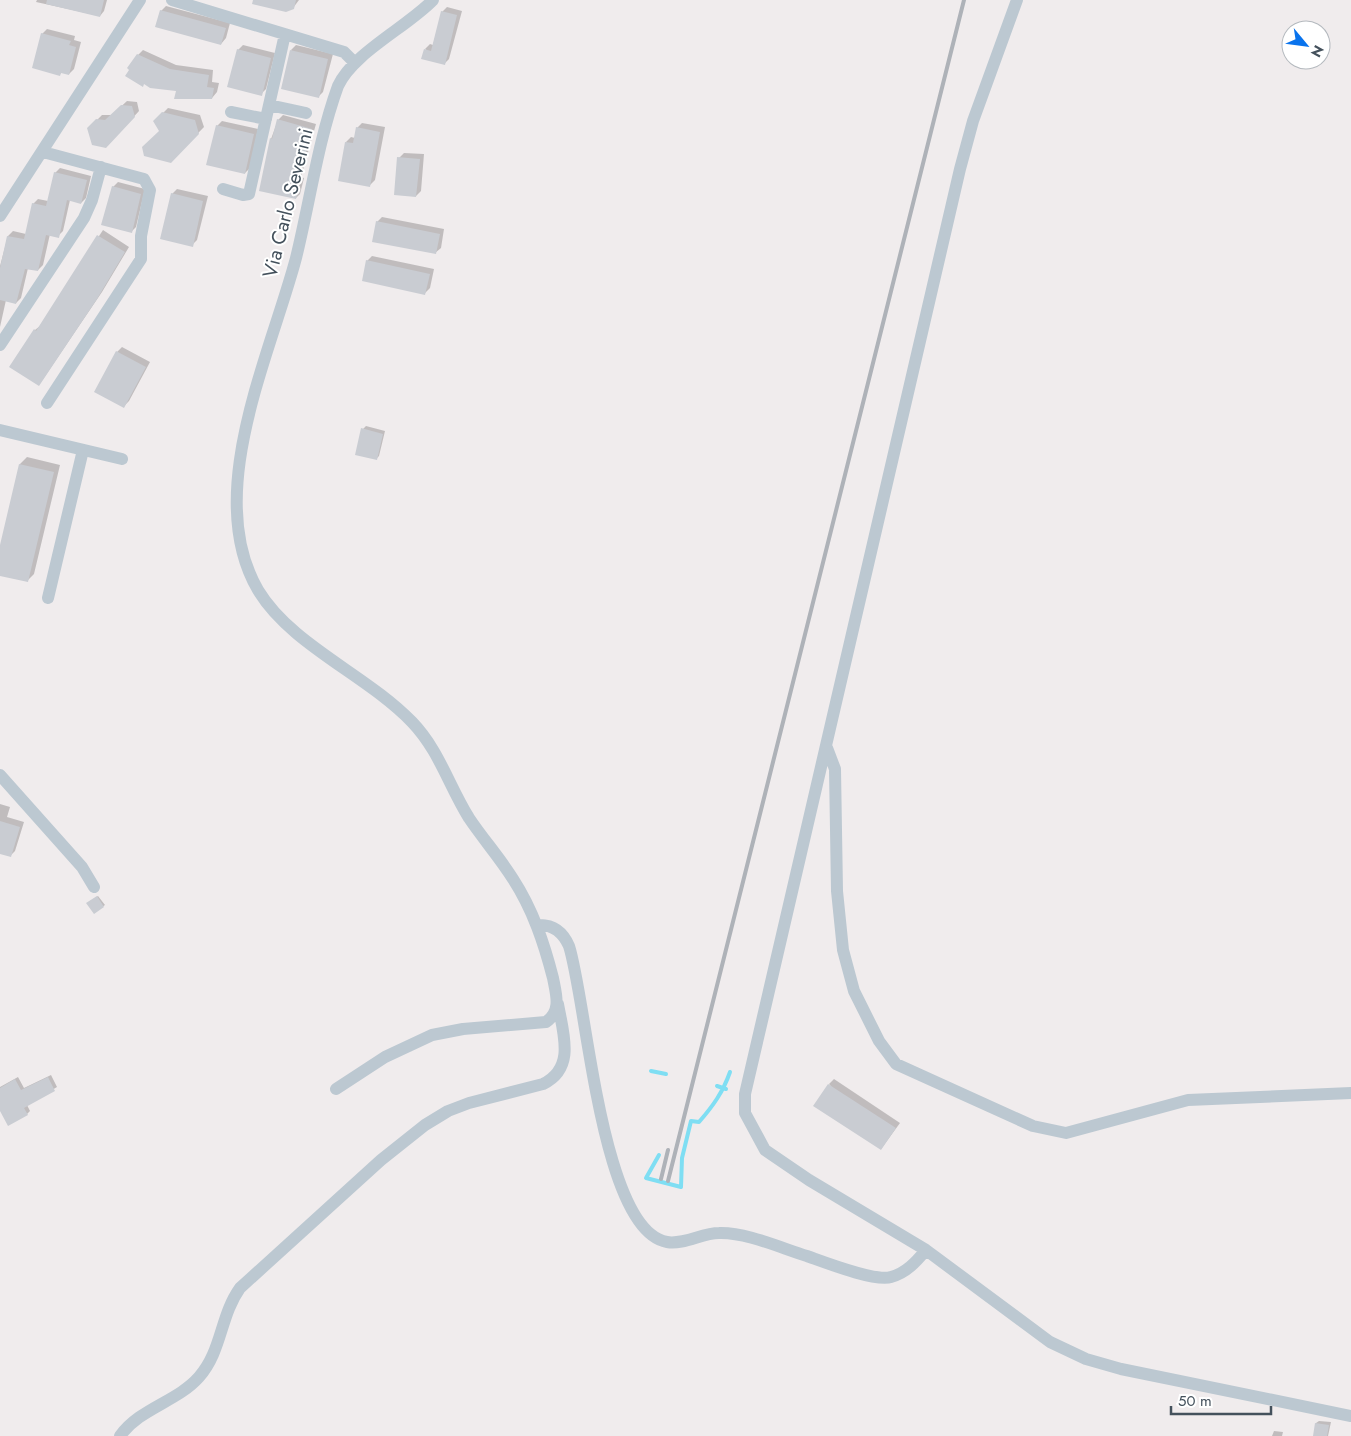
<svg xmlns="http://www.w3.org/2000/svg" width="1351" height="1436" font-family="Jost,sans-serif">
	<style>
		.shadow { fill: #0003 }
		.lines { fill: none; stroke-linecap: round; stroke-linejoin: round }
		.stream { stroke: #7fdef3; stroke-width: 4 }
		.building { fill: #c9ccd2 }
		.minor { stroke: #bcc8d1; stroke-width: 12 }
		.rail { stroke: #aeb2b8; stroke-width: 4 }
		.labels { text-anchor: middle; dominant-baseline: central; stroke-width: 4; stroke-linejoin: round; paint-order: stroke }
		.street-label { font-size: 20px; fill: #44515c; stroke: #fff }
	</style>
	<rect width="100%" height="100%" fill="#f0eced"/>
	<path class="shadow" d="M37,0H107L104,11L100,16L36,2Z
		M266,0H299L293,8Z
		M166,6L230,23L226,38L221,44L161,11Z
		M447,7L462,11L449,59L444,64L425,49L430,44L433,45L442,12Z
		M47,29L75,36L74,40L81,42L74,69L69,74L62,72L60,74L42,34Z
		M243,45L275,53L266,89L261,94L238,50Z
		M296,45L333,54L323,92L318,97L291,50Z
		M143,50L176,65L213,70L212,82L219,83L217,92L212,98L177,90L138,55Z
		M127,101L137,102L139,111L106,147L88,129L102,115H112Z
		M168,108L200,115L204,127L170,162L161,131L155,121Z
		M283,115L316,124L301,177L304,178L300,194L296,198L271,139L278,120Z
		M222,121L258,129L250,168L245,173L217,126Z
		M362,123L385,127L375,180L370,185L346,142L351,137L355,138L357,128Z
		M404,153L424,154L421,191L416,196L399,158Z
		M60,168L91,176L86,198L81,203L70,200L63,231L58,236L50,234L43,265L38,270L28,268L21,298L16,303L6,300L0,327V266L8,236L13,231L26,234L33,204L38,199L48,201L55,173Z
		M118,182L145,189L136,227L131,232L113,187Z
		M177,189L208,196L197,240L192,245L172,194Z
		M382,217L444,229L441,248L435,253L377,222Z
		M103,230L129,247L102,292L43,379L35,330L40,326Z
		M372,256L434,269L430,288L425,293L367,261Z
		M122,347L150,362L129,401L124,406L117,352Z
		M366,426L385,431L379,456L376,459L363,429Z
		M27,457L60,465L34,574L27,581L0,575V550L20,464Z
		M0,804L10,807L7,817L24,822L15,851L10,856L0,853Z
		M98,896L105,905L94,912L89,902Z
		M51,1075L57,1087L27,1105L30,1111L27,1114L0,1108V1087L18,1077L24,1088Z
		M834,1079L900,1123L881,1149L829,1084Z
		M1319,1421L1331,1422L1328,1436H1314L1316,1423Z
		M1274,1431L1283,1432L1282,1436H1272Z"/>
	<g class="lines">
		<path class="stream" d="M651,1071L666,1074
			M717,1086L726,1089
			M659,1155L646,1178L681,1187L682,1158L691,1121L699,1122C713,1106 723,1092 730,1072"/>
	</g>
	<path class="building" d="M47,0H104L100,17L46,4Z
		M253,0H296L294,9L286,12L252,4Z
		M160,10L226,28L221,45L155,27Z
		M441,11L457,15L445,65L421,59L424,49L431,51Z
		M41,33L71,41L69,45L76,47L69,75L61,73L60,76L32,68Z
		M237,49L271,58L262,96L227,87Z
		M290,50L328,59L319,98L281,89Z
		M137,54L170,69L209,75L207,87L214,88L212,99H174L176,91L150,88L144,84L143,87L125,76L129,70L127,68Z
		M121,105L132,106L135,117L106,148L92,145L87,128L96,119L105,120Z
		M162,112L195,120L199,134L171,163L144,156L142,147L159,131L153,121Z
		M277,119L312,129L298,182H300L296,199L259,191L270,138L272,139Z
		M216,125L254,134L245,174L206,165Z
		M356,127L380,132L370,187L338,181L345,142L353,143Z
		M397,157L420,159L416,197L394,195Z
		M54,172L87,180L81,204L67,200L59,238L46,235L38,271L25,269L16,304L0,300V268L7,236L24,239L32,203L46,206Z
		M112,186L141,194L132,233L101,225Z
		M171,193L203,201L193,247L160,239Z
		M376,221L440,234L436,254L372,242Z
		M97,235L125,252L97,299L39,386L9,367L34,329L36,331Z
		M366,260L430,274L425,295L362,281Z
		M116,351L146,367L124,408L94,392Z
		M361,428L383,434L377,460L355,455Z
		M19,464L54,472L28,582L0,576V545Z
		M0,821L20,827L11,857L0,854Z
		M97,896L104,907L94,914L86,903Z
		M48,1077L55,1091L24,1108L28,1115L8,1126L0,1111V1088L15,1079L21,1090Z
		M828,1084L896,1128L881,1150L813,1106Z
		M1315,1423L1329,1425L1327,1436H1313Z"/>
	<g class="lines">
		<path class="minor" d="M172,0L344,52L355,63
			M1017,0L973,121L960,169L745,1094V1113L765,1150L809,1180L926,1250L1050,1342L1086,1359L1121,1369L1351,1416
			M269,105L306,113
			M231,112L266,119
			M43,152L144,179L150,190L141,236V259L47,403
			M223,189L243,195L249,194L285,34
			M0,216L140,0
			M0,345L84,218L92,200L101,167
			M0,430L122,459
			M48,598L83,450
			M827,748L835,769L837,891L843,950L854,991L879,1041L896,1064L1033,1126L1066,1133L1188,1100L1351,1093
			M0,775L82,867L94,887
			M537,925C553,924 563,932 569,946C587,1002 601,1231 667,1242C684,1245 702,1233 719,1233C746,1232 781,1248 807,1256C824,1262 875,1282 891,1277C906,1273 916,1262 926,1250
			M336,1089L385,1057L432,1035L463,1029L546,1022C562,1011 556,994 553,978C544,943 533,910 513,879C500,858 483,839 469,818C449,786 439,750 412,722C367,675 291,645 258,590C202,495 271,353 296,258C310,201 318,141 338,86C353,53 407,27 433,0
			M120,1436C140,1408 177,1402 199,1377C222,1351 220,1316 240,1288L381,1160L425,1125L448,1111L469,1103L543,1084C576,1068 563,1033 558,1004"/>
		<path class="rail" d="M661,1179L668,1150
			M668,1181L964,0"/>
	</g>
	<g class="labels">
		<g class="street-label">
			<text transform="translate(288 203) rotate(-76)">Via Carlo Severini</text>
		</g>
	</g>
	<g transform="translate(1306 45) rotate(119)"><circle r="24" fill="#ffffff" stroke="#b4b9be"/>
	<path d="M0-4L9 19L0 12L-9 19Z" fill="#0973ed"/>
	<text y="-8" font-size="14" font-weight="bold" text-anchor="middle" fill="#44515c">N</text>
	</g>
	<path d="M1171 1406v8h100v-8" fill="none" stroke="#44515c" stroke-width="2.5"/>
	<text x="1178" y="1406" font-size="15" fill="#44515c" stroke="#ffffff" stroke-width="4" paint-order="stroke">50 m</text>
</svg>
